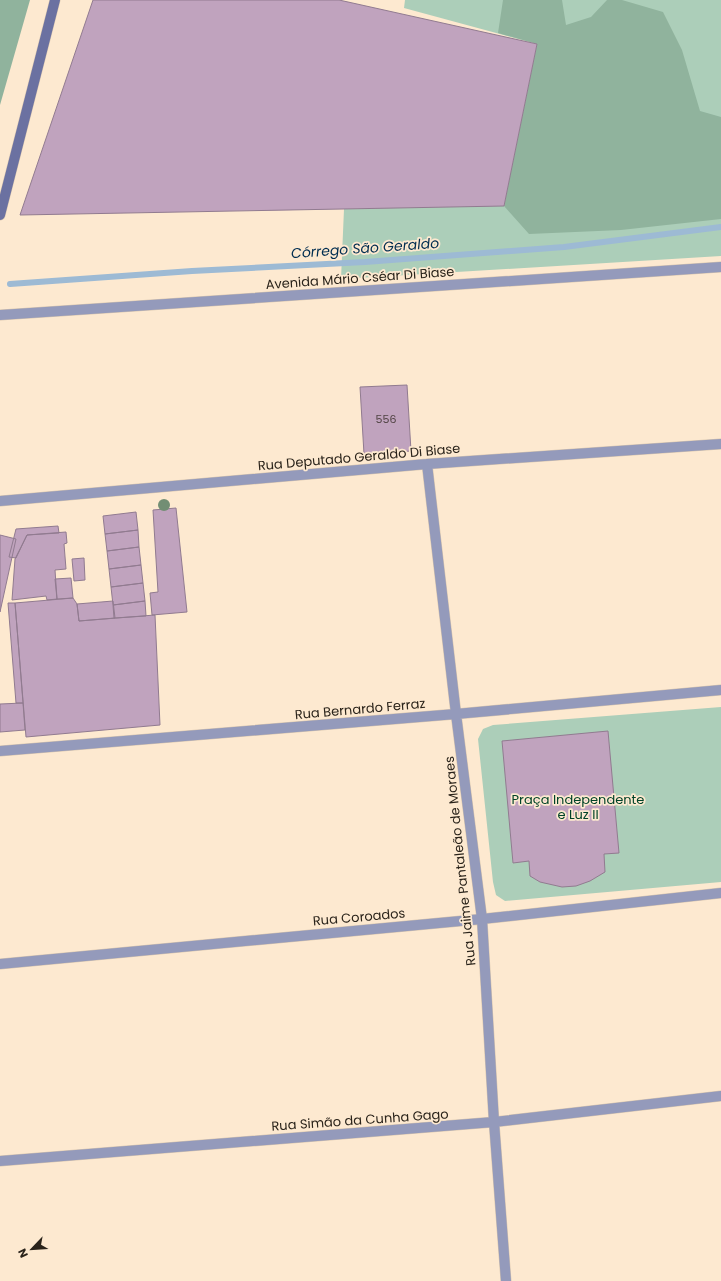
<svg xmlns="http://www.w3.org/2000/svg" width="721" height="1281" font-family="Poppins,sans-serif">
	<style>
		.green { fill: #acceb9 }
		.forest { fill: #90b39d }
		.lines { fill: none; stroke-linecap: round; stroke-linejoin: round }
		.stream { stroke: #9dbad4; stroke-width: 6 }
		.building { fill: #c0a3be; stroke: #917b90 }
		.street-casing { stroke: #d7c5af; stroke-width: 11 }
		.secondary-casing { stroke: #d7c5af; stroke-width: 11 }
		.street { stroke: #949abb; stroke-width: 10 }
		.secondary { stroke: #6b71a1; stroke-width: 10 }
		.tree { fill: #728e74 }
		.labels { text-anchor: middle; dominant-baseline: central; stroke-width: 3.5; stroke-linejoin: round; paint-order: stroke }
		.number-label { font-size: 11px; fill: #504343 }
		.street-label { font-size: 13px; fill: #2a231a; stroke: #fde9d0 }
		.park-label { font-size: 13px; fill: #004328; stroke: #fde9d0 }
		.water-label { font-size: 14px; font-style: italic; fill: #002d50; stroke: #fde9d0 }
	</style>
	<rect width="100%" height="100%" fill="#fde9d0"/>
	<path class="green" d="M405,0H721V256L341,279L344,209L504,205L537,44L404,8Z
		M721,707V882L505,901L496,895L493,882L478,739L483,729L493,725Z"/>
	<path class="forest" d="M0,0H30L0,105Z
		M503,0H562L566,25L591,17L607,0H622L663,12L682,50L700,111L721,117V219L621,230L529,234L504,206L537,44L498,33Z"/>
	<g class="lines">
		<path class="stream" d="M10,284L192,271L365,262L564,247L721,227"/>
	</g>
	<path class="building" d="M93,0H339L537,44L504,206L20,215Z
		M407,385L411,451L364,454L360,387Z
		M176,508L187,612L152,615L150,593L158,592L153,510Z
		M136,512L138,530L105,534L103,516Z
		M58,526L59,533L27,535L16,558L9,557L16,529Z
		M138,530L139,547L107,551L105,534Z
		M66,532L67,543L64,544L66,569L55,570L57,599L47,600L46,596L12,600L15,559L27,535Z
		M0,535L16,539L0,612Z
		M139,547L141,565L109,569L107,551Z
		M84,558L85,580L74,581L72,559Z
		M141,565L143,583L111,587L109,569Z
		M71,578L73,598L57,599L55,579Z
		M143,583L145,601L113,605L111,587Z
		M73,598L77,604L79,621L155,615L160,725L26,737L15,603Z
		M113,601L115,618L79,621L77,604Z
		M145,601L146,616L114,618L113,605Z
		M8,603H15L23,703H16Z
		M23,703L25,730L0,732V704Z
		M608,731L619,853L604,854L605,872L590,881L576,886L562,887L540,882L530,876L529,861L513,863L502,741Z"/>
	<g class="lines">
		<defs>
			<path id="street" d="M0,315L721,267
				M427,464L456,714L482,919L494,1122L506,1281
				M0,501L427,464L721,444
				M0,751L456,714L721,690
				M0,964L482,919L721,893
				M0,1161L494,1122L721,1096"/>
			<path id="secondary" d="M0,215L55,0"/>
		</defs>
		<use href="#street" class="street-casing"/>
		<use href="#secondary" class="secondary-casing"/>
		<use href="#street" class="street"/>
		<use href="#secondary" class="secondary"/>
	</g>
	<circle class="tree" cx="164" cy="505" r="6"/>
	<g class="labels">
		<g class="number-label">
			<text x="386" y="419">556</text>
		</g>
		<g class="street-label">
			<text transform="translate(360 278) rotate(-4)">Avenida Mário Cséar Di Biase</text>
			<text transform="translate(359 457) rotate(-5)">Rua Deputado Geraldo Di Biase</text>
			<text transform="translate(360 709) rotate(-5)">Rua Bernardo Ferraz</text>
			<text transform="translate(460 861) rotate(-96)">Rua Jaime Pantaleão de Moraes</text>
			<text transform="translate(359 917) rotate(-5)">Rua Coroados</text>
			<text transform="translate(360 1120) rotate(-4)">Rua Simão da Cunha Gago</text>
		</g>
		<g class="park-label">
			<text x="578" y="799">Praça Independente<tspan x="578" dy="15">e Luz II</tspan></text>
		</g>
		<g class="water-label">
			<text transform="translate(365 248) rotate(-4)">Córrego São Geraldo</text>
		</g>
	</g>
	<g transform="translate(32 1249) rotate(245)" stroke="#fde9d0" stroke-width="3" paint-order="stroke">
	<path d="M0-3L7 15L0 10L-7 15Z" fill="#2a231a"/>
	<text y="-6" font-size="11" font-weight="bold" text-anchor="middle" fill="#2a231a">N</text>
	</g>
</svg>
